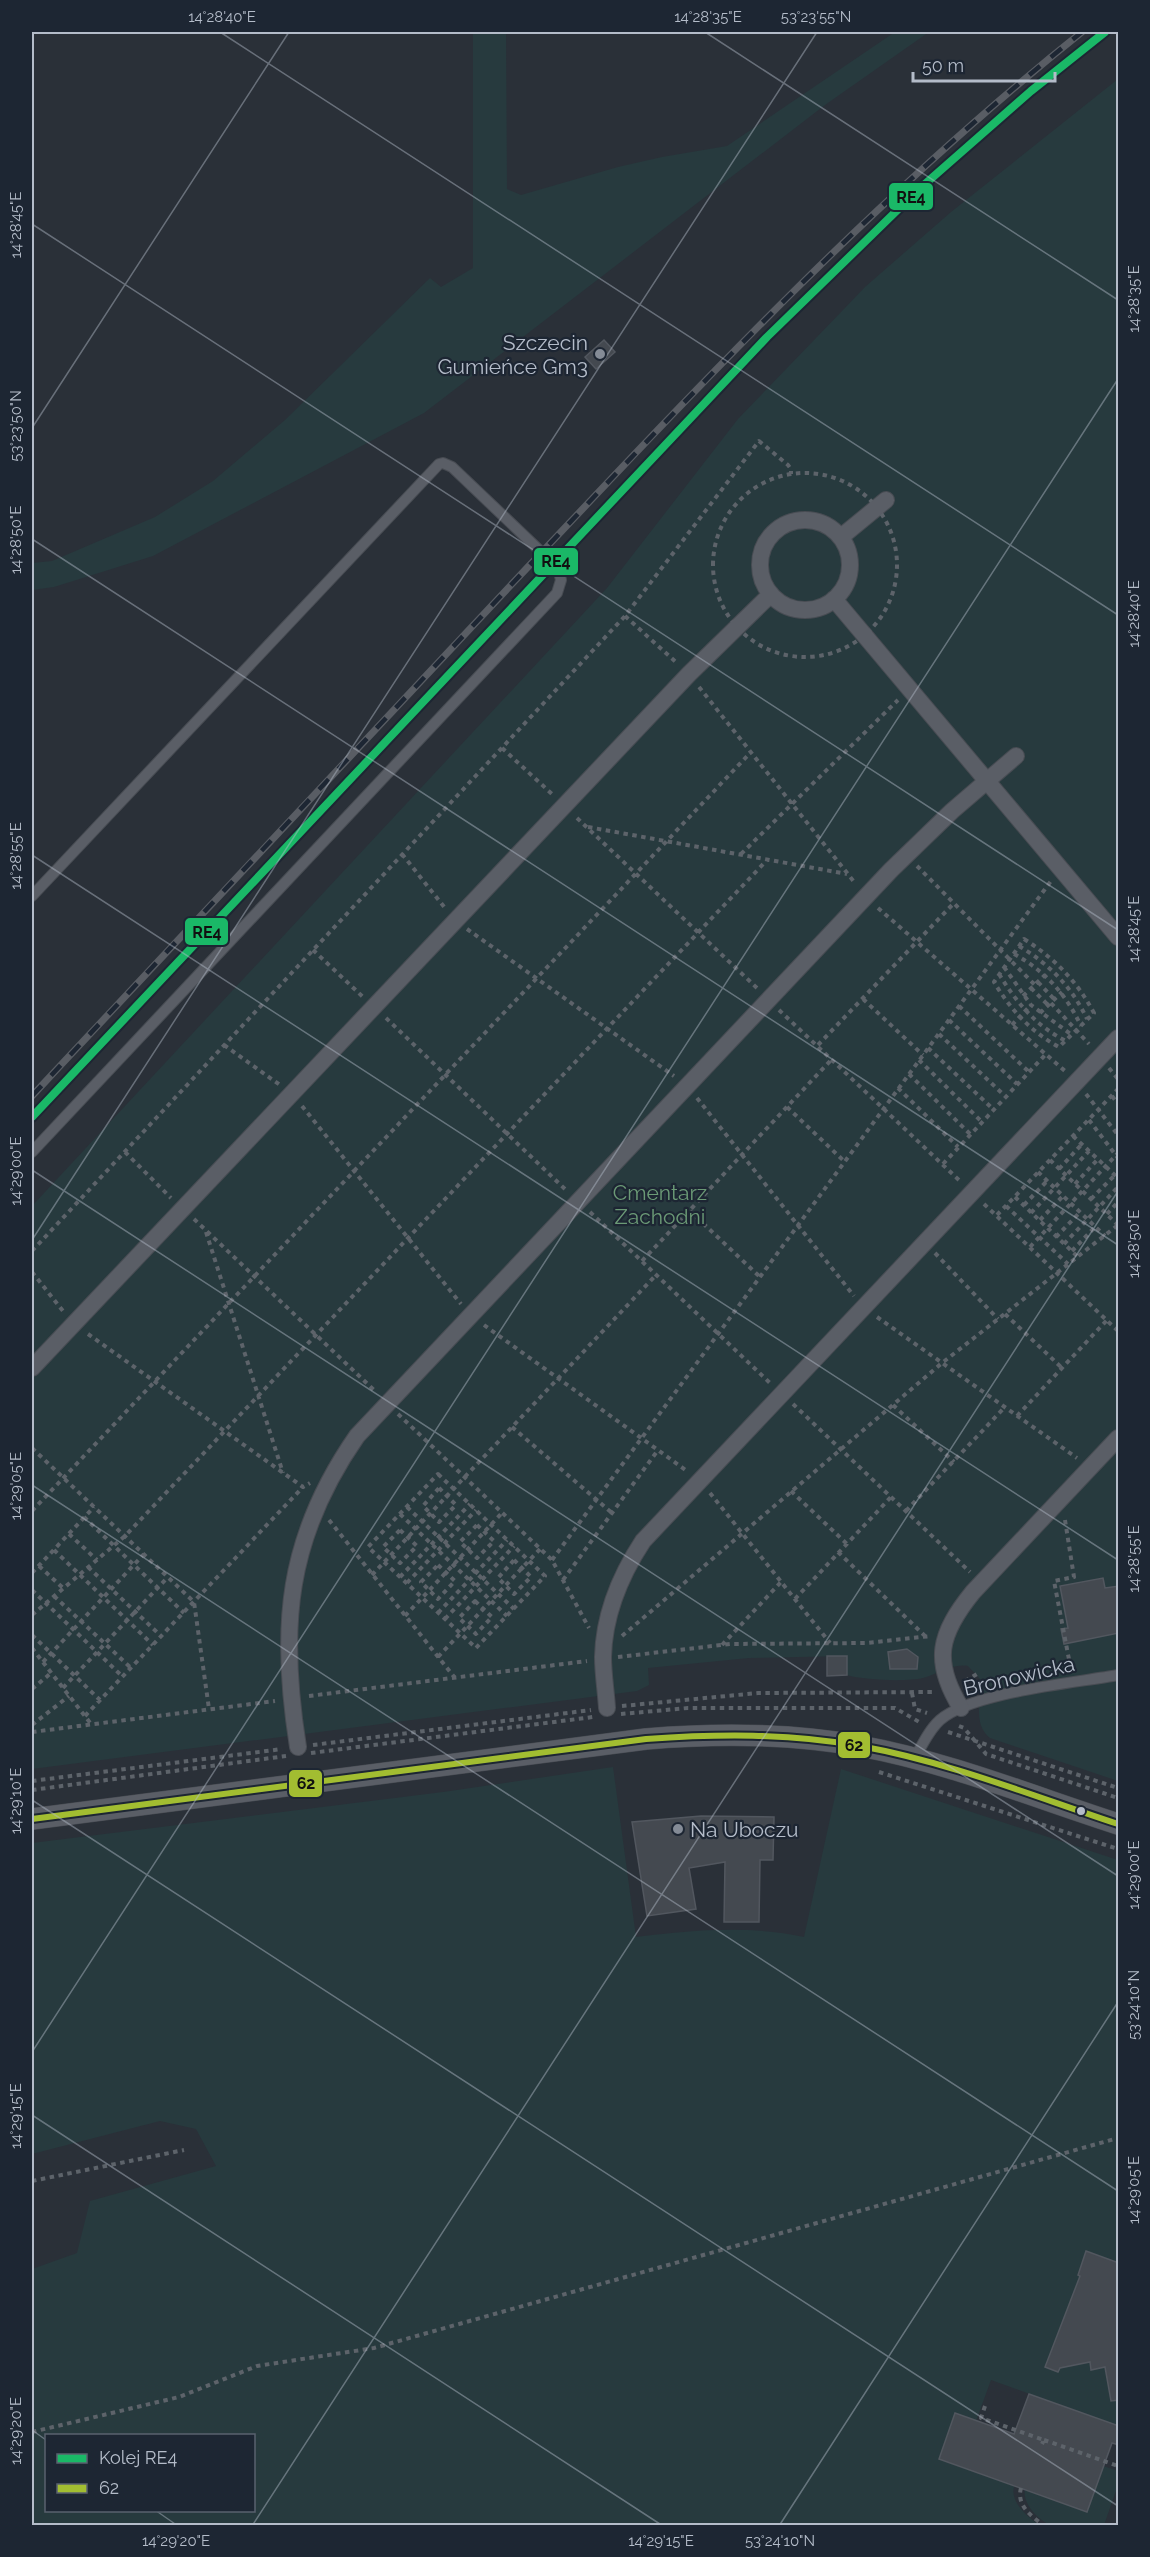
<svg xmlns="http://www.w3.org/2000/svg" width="1150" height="2557" font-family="Raleway,sans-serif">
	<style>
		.green { fill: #273a3e; fill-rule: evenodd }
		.building { fill: #444950; stroke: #52575f; stroke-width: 1.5 }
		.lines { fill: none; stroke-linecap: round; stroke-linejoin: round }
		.service-casing { stroke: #484c53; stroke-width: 12 }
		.pedestrian-casing { stroke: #484c53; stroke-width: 18 }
		.minor-casing { stroke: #484c53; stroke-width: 22 }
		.path { stroke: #5d636a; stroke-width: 4; stroke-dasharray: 4.5 4.5; stroke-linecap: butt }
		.service { stroke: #5a5e66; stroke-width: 10 }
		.pedestrian { stroke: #5a5e66; stroke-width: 16 }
		.minor { stroke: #5a5e66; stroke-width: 21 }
		.rail-casing { stroke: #595d64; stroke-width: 7 }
		.rail { stroke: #1d2633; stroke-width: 4.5; stroke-dasharray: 14; stroke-linecap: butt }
		.bus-1-casing { stroke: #1d2633; stroke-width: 10 }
		.bus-1 { stroke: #a2bd31; stroke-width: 6 }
		.rail-1-casing { stroke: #1d2633; stroke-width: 12 }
		.rail-1 { stroke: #1ab867; stroke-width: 8 }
		.ticks { fill: none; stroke: #b4bcc9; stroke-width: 1.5; stroke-opacity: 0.45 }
		.poi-dot { fill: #848b96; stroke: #1d2633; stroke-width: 2 }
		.bus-dot { fill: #b4bcc9; stroke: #1d2633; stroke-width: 2 }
		.labels { text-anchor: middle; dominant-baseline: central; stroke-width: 4.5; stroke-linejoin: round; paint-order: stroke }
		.poi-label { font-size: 21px; fill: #b4bcc9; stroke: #1d2633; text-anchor: end }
		.park-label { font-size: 21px; fill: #6b9a76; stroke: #1d2633 }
		.street-label { font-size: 21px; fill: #b4bcc9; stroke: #1d2633 }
		.line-badge { stroke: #1d2633; stroke-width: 2 }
		.pale-badge-label { font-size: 16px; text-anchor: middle; font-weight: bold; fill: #111 }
		.neatline { fill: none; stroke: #b4bcc9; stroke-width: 2 }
		.ticks-label { font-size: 15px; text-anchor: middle; fill: #b4bcc9 }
	</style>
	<rect width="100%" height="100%" fill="#2a3038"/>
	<path class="green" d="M473,32H506L507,189L521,195L618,167L662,157L727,146L895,32H929L825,105L424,413L153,556L54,587L32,590V563L52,561L155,517L213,481L285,420L430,278L441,287L473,268Z
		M1118,79V1781L990,1738C972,1724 982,1699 980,1679L968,1666C952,1663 938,1674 923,1678C906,1682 864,1680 847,1675V1656L749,1658L648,1668L649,1685L637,1691L32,1769V1206L607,588L738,419L843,310L865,287L951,212Z
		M613,1767L636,1937C692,1930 750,1925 804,1937L841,1769L1118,1860V2426L991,2380L976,2421L955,2414L939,2459L1014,2486C1010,2503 1027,2516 1039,2525L47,2526L32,2523V2269L77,2253L90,2201L216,2166L196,2129L160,2121L32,2154V1843L443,1792ZM46,2436H254V2510H46Z
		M1103,2466L1118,2471V2485L1104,2525C1093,2525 1060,2528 1051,2525C1039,2521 1022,2503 1025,2490L1087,2512Z"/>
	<path class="building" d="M604,340L615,352L596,369L585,357Z
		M1103,1578L1105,1588L1119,1586V1633L1064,1644L1061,1629L1068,1628L1060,1586Z
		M907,1649L918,1657L917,1669H890L888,1652Z
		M827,1656H847V1675L827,1676Z
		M701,1816L774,1817L773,1860H760L759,1922H724L725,1862L689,1868L696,1909L647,1916L632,1822Z
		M1086,2251L1119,2263V2400L1111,2401L1105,2367L1091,2370L1090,2362L1060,2368L1058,2372L1045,2367L1080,2276L1078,2275Z
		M1029,2394L1119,2426V2445L1112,2443L1087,2512L939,2459L955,2413L1014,2434Z"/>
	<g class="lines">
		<defs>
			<path id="service" d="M32,896L439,464L443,463L452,467L558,568L561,580L557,593L32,1152
				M915,1758C922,1745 929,1730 940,1720C972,1692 1075,1683 1118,1675"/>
			<path id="pedestrian" d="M760 565a45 45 0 1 1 90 0a45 45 0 1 1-90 0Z
				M841,537L886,500
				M834,599L1118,937
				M32,1368L689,674L771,594
				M607,1708C606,1691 603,1674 603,1657C604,1614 620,1576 643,1541L1118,1038
				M961,1708C932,1661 939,1634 973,1592L1118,1438
				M298,1747C279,1628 286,1538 357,1436L891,870L952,811L1016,756"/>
			<path id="minor" d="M32,1819L646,1739C718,1733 789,1733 860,1746C948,1762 1034,1797 1118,1824"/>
		</defs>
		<use href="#service" class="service-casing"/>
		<use href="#pedestrian" class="pedestrian-casing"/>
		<use href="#minor" class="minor-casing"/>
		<path class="path" d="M713 565a92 92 0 1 1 184 0a92 92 0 1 1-184 0Z
			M625,616L678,664
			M699,687L855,883
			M502,748L552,794
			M577,818L757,988
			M588,827L847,874
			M402,854L445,908
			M741,854L898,700
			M917,866L1035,985
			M878,908L1065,1071
			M467,929L674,1076
			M1024,939C1054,958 1077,981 1094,1013L1059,1047C1031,1032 1010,1009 994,982Z
			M1019,946C1049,964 1072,987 1087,1019
			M313,950L363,997
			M1014,954C1045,971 1066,994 1081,1026
			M1004,967L1031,1005L1072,1035
			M999,974C1016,1002 1036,1026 1066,1041
			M1038,982L1054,999
			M1031,988L1048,1005
			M1023,996L1045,975
			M863,999L923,1055
			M1051,1003L1089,1044
			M959,1006L1029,1072
			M779,1010L961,1182
			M1040,1013L1062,992
			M386,1018L567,1191
			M949,1020L1017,1084
			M1012,1025L1031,1005
			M939,1034L1006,1097
			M224,1045L280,1085
			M818,1045L954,903
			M928,1048L994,1110
			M919,1060L982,1122
			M1109,1068L1118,1079
			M909,1074L970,1134
			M898,1088L958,1147
			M1086,1094L1118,1135
			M1112,1096L1118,1104
			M697,1098L854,1296
			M302,1106L461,1304
			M787,1107L845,1162
			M1089,1120L1118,1158
			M1073,1136L1118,1178
			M125,1152L171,1198
			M1050,1160L1118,1225
			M943,1164L1046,1054
			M1059,1169L1082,1144
			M1038,1172L1105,1236
			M1075,1184L1098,1159
			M1015,1197L1078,1257
			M1091,1199L1115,1175
			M984,1204L1118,1331
			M1024,1205L1047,1181
			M1006,1206L1068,1264
			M690,1211L760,1277
			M590,1212L770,1383
			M1031,1213L1089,1151
			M1107,1214L1118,1202
			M997,1215L1118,1089
			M194,1219L376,1392
			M1040,1220L1063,1196
			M206,1232L283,1473
			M1056,1237L1080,1212
			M1064,1244L1118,1187
			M1030,1247L1118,1153
			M32,1251L625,616L759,441L788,465L791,469V474
			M1072,1251L1095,1227
			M935,1253L998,1319
			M642,1261L832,1059
			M32,1272L63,1311
			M1005,1314L1062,1368
			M877,1317L1077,1458
			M484,1325L687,1471
			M88,1334L303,1487L310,1483
			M793,1404L970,1572
			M893,1405L954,1462
			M398,1414L552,1560L589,1628
			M1017,1416L1107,1320
			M512,1427L612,1513
			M32,1448L194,1602L209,1709
			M438,1474L545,1576L476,1648L368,1547Z
			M439,1488L456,1505L439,1522L423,1506Z
			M791,1491L847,1544
			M710,1493L830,1643
			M407,1507L514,1609
			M32,1511L751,752
			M906,1511L1005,1407
			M400,1514L507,1616
			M84,1517L184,1613
			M329,1520L455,1678
			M1065,1520L1074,1577L1054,1581L1071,1670
			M477,1525L494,1541L477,1558L460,1542Z
			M400,1530L417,1546L400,1563L383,1547Z
			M69,1534L97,1560
			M54,1550L153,1645
			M838,1552L926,1637
			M514,1560L531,1577L514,1594L498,1578Z
			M552,1560L1051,881
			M438,1565L455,1581L438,1599L421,1582Z
			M39,1566L63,1588
			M88,1567L161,1636
			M32,1573L94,1507
			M372,1575L656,1275
			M400,1577L470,1504
			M563,1580L658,1450
			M407,1583L476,1510
			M32,1590L123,1677
			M54,1596L131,1668
			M795,1599L891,1497
			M475,1601L492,1617L476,1634L459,1618Z
			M438,1613L507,1540
			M32,1615L125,1536L768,859
			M405,1616L502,1513
			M445,1619L514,1546
			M32,1635L100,1700
			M622,1636L942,1363L1118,1225
			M722,1645L781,1582
			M32,1648L91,1724
			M438,1657L540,1549
			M618,1657L730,1644L866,1643L931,1636
			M43,1662L144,1554
			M965,1681L977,1674
			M63,1688L168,1577
			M32,1689L51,1673
			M912,1693L915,1709L927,1713
			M309,1696L587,1661
			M622,1706L758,1693L935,1692
			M621,1714L688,1708H895L921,1723
			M85,1716L303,1487
			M32,1725L69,1696
			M959,1726L964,1728L986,1754L1118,1798
			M32,1732L275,1701
			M948,1732L1118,1788
			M313,1745L591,1710
			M311,1753L593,1717
			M879,1772L1118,1849
			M32,1781L282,1749
			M32,1790L286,1756
			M32,2181L184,2150
			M985,2406L981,2418L1044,2440L1042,2444
			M32,2432L179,2397L257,2366L374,2348L1118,2138
			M1044,2440L1118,2466
			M1021,2488C1016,2506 1032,2516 1044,2526"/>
		<use href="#service" class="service"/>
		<use href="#pedestrian" class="pedestrian"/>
		<use href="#minor" class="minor"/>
		<defs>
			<path id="rail" d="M32,1096C196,920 361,745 526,569C703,381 880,193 1082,32"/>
		</defs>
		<use href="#rail" class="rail-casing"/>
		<use href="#rail" class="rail"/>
		<defs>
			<path id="bus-1" d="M32,1819L646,1739C717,1734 789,1733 860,1746C949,1762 1033,1796 1118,1824"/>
		</defs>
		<use href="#bus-1" class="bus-1-casing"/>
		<use href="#bus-1" class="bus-1"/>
		<defs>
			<path id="rail-1" d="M32,1117L767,337L917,191L1031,91L1105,32"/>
		</defs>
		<use href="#rail-1" class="rail-1-casing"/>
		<use href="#rail-1" class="rail-1"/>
	</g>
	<path class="ticks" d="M220,32L1118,615M705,32L1118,300M32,224L1118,930M32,428L289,32M32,539L1118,1245M32,855L1118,1560M32,1170L1118,1876M32,1240L817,32M32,1485L1118,2191M32,1800L1118,2506M32,2052L1118,379M32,2115L663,2526M32,2430L46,2440M155,2510L178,2526M252,2526L1118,1191M779,2526L1118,2002"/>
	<g class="poi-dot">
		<circle cx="600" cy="354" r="6"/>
		<circle cx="678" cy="1829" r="6"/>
	</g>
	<circle class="bus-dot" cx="1081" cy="1811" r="5"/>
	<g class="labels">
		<g class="poi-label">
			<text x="588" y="342">Szczecin<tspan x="588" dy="24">Gumieńce Gm3</tspan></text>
			<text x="690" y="1829" text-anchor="start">Na Uboczu</text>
		</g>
		<g class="park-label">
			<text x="660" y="1192">Cmentarz<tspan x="660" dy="24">Zachodni</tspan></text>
		</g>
		<g class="street-label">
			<text transform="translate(1019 1676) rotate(-13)">Bronowicka</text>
		</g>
	</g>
	<g class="line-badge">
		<rect x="888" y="182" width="46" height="29" rx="6" fill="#1ab867"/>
		<rect x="533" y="547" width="46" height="29" rx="6" fill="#1ab867"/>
		<rect x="184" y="917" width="45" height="29" rx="6" fill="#1ab867"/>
		<rect x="837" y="1731" width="34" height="28" rx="6" fill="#a2bd31"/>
		<rect x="288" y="1769" width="35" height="29" rx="6" fill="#a2bd31"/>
	</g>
	<g class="pale-badge-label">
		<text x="911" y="203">RE4</text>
		<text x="556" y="567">RE4</text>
		<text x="207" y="938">RE4</text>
		<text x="854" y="1751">62</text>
		<text x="306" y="1789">62</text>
	</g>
	<rect width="1150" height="2557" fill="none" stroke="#1d2633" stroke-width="66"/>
	<rect x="45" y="2434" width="210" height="78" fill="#1d2633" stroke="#59626f" stroke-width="1.5"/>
	<rect x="57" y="2454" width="30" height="9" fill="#1ab867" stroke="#59626f" stroke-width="1.5"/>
	<text x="99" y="2464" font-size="18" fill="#b4bcc9">Kolej RE4</text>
	<rect x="57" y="2484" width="30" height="9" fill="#a2bd31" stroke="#59626f" stroke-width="1.5"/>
	<text x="99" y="2494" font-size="18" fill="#b4bcc9">62</text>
	<path d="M913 72v9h142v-9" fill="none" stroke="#b4bcc9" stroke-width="3"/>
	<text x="922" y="72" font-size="18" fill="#b4bcc9" stroke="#1d2633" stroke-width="4.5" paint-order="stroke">50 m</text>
	<rect x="33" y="33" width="1084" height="2491" class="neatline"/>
	<g class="ticks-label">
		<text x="222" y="22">14°28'40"E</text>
		<text x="708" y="22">14°28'35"E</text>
		<text x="816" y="22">53°23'55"N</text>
		<text transform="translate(16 225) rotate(-90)" y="5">14°28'45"E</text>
		<text transform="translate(1134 299) rotate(-90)" y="5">14°28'35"E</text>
		<text transform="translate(16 426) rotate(-90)" y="5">53°23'50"N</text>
		<text transform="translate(16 540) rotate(-90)" y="5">14°28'50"E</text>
		<text transform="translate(1134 614) rotate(-90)" y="5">14°28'40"E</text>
		<text transform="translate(16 856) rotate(-90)" y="5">14°28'55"E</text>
		<text transform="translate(1134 929) rotate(-90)" y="5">14°28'45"E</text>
		<text transform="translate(16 1171) rotate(-90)" y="5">14°29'00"E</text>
		<text transform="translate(1134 1244) rotate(-90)" y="5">14°28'50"E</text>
		<text transform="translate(16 1486) rotate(-90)" y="5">14°29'05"E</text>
		<text transform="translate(1134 1559) rotate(-90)" y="5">14°28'55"E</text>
		<text transform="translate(16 1801) rotate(-90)" y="5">14°29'10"E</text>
		<text transform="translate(1134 1875) rotate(-90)" y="5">14°29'00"E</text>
		<text transform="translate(1134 2005) rotate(-90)" y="5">53°24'10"N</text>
		<text transform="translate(16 2116) rotate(-90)" y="5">14°29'15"E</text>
		<text transform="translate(1134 2190) rotate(-90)" y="5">14°29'05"E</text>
		<text transform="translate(16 2431) rotate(-90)" y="5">14°29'20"E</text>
		<text x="176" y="2546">14°29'20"E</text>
		<text x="661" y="2546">14°29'15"E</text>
		<text x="780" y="2546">53°24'10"N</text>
	</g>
</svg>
